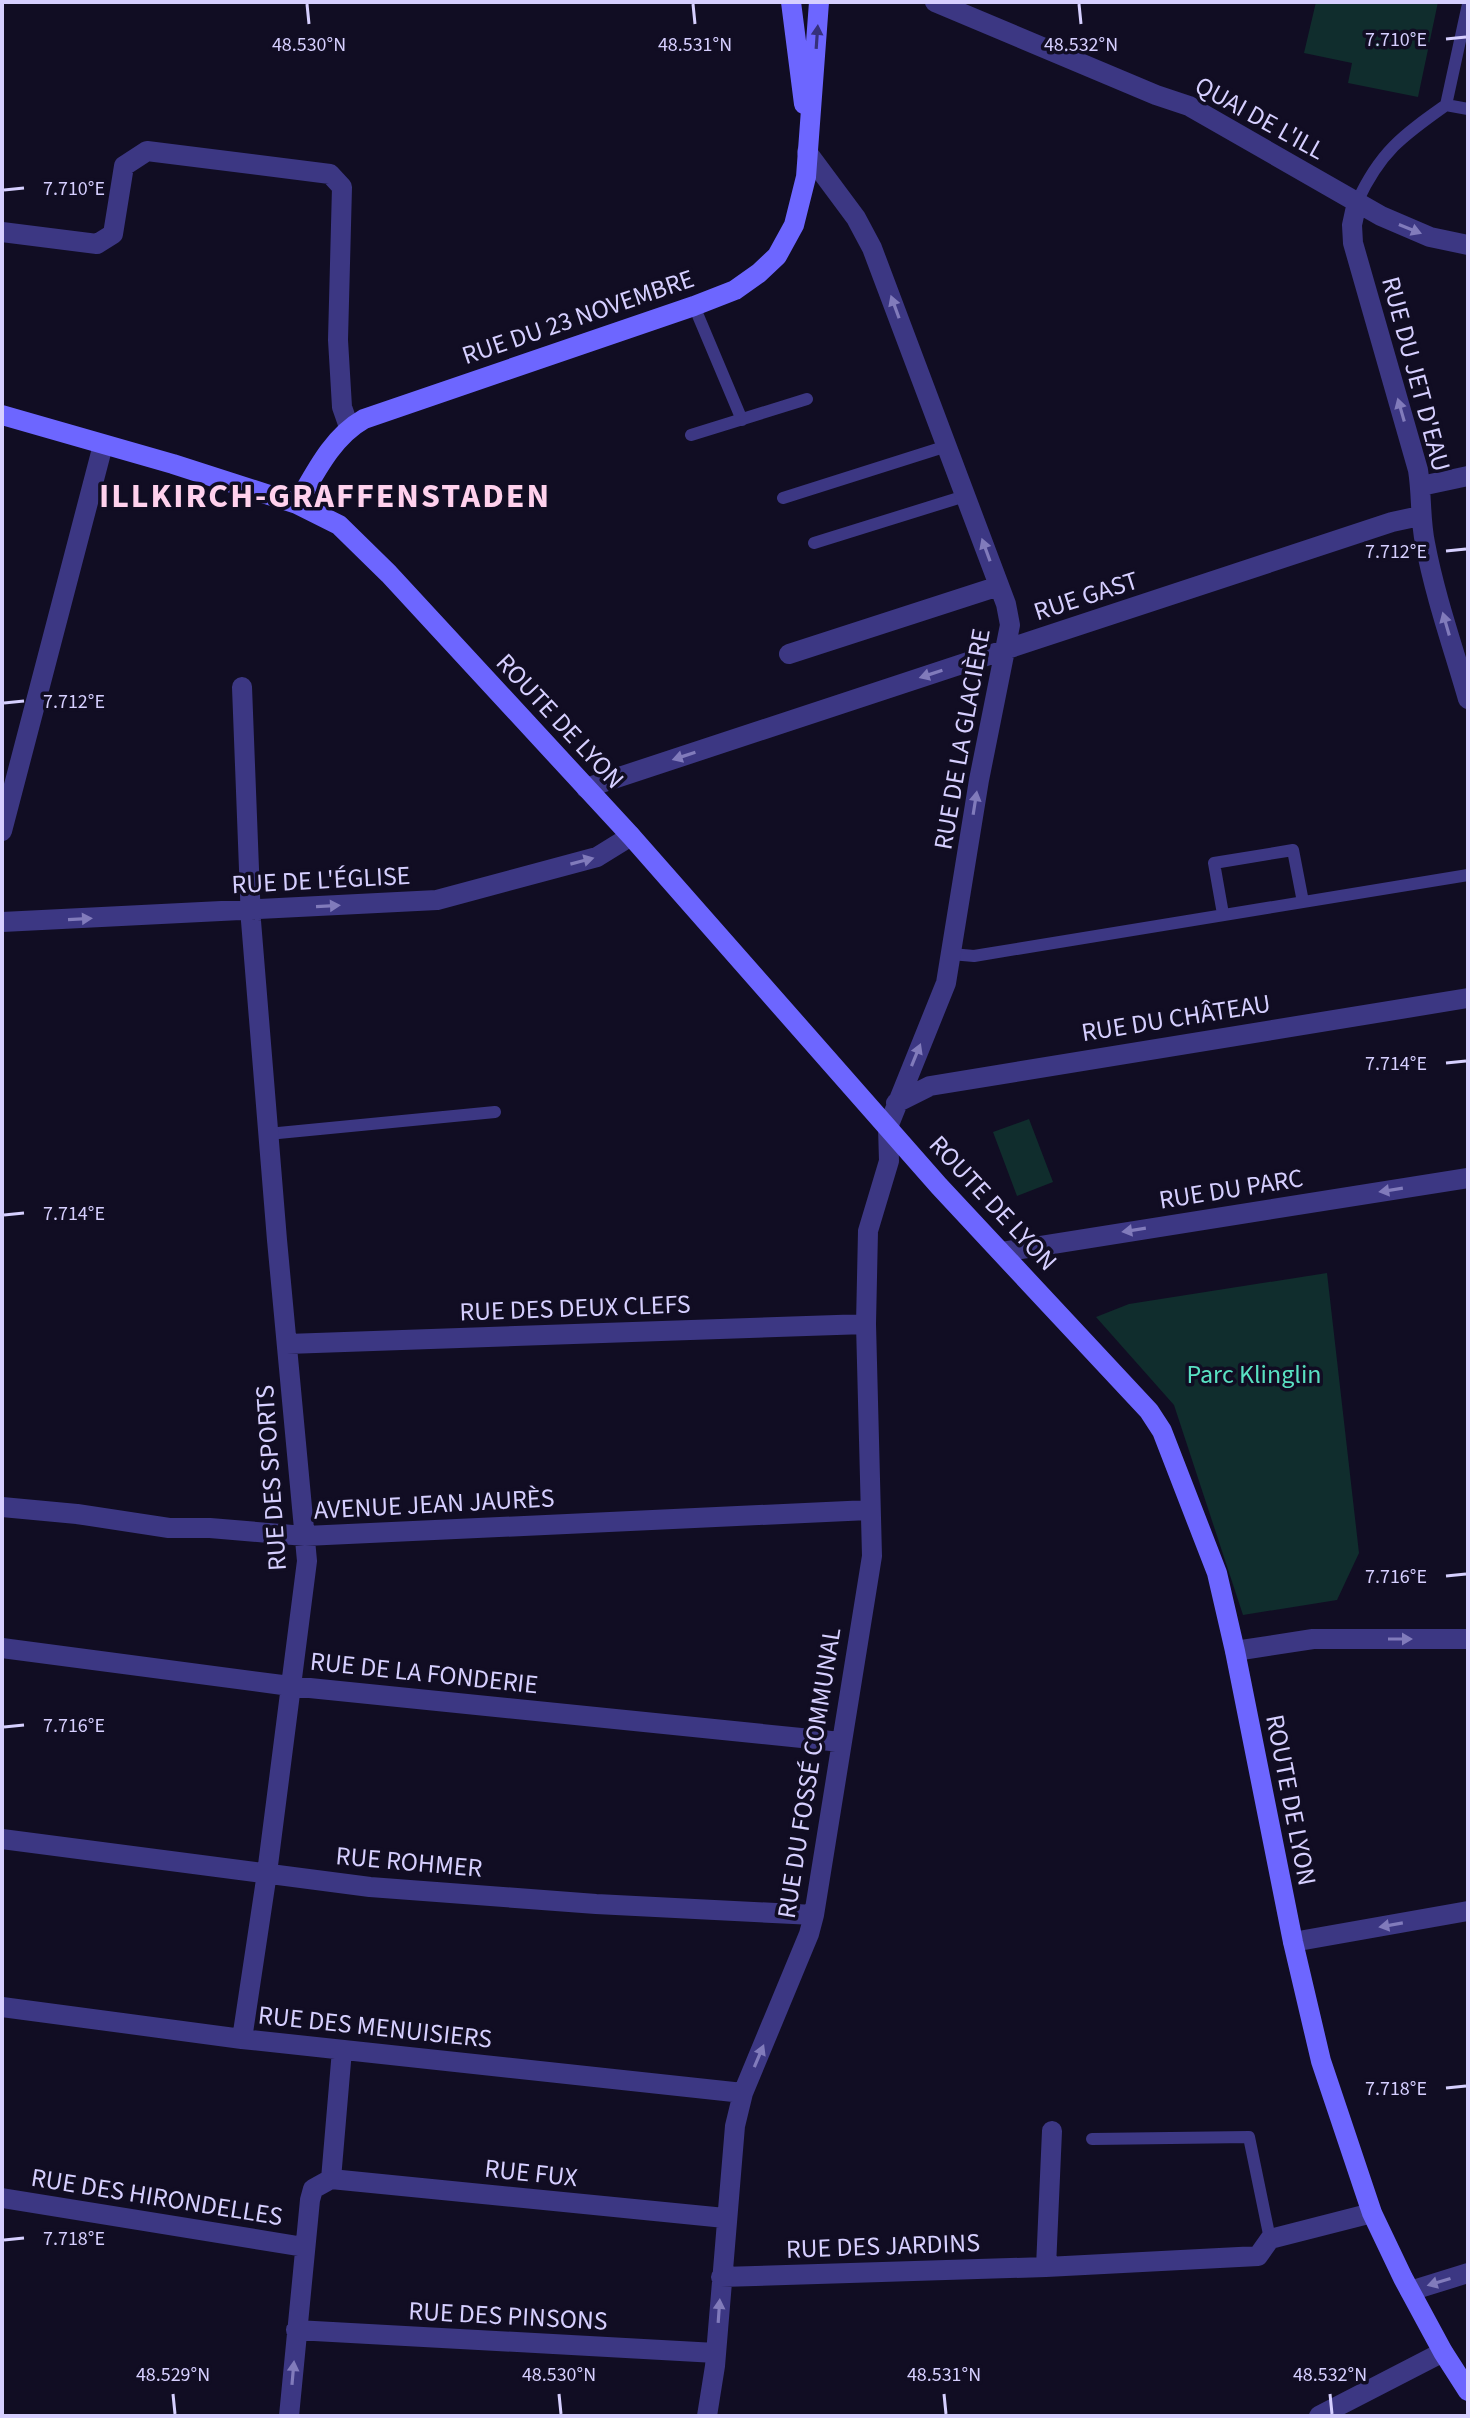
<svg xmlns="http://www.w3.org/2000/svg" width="1470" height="2418" font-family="'Source Sans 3',sans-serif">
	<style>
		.green { fill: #102d2d }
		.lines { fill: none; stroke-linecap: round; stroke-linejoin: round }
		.service { stroke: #3c3783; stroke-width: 12 }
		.pedestrian { stroke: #3c3783; stroke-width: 20 }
		.minor { stroke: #3c3783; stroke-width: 20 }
		.secondary { stroke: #6d66ff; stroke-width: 20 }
		.oneway { fill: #36317b }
		.oneway2 { fill: #817bbb }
		.ticks { fill: none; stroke: #d6cfff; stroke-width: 3 }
		.labels { text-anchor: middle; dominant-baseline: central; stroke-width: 7; stroke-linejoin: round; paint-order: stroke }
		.street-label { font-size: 26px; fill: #d6cfff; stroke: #110d23 }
		.park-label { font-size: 26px; fill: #59e1c2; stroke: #110d23 }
		.district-label { font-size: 34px; font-weight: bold; letter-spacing: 2px; fill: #ffd1ed; stroke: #110d23 }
		.ticks-label { font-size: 20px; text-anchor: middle; fill: #d6cfff; stroke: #110d23; stroke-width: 7; stroke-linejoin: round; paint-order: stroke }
	</style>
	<rect width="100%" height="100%" fill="#110d23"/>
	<path class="green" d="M1316,2H1438L1418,97L1348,83L1352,63L1304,53Z
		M1029,1119L1053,1182L1017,1196L993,1132Z
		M1327,1273L1359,1553L1337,1600L1243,1615L1174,1405L1096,1317L1129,1304Z"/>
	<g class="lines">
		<path class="service" d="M1446,105L1468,109
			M1357,202C1380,152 1402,136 1446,105L1468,4
			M694,306L742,420
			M691,435L807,399
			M783,498L947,446
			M814,543L965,496
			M1223,914L1214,863L1293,850L1303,902
			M951,954L974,956L1468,875
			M268,1134L495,1112
			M1092,2139L1249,2137L1270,2239"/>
		<path class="pedestrian" d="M2,831L103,445"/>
		<path class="minor" d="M935,2L1156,95L1189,106L1381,216L1430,237L1468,245
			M1357,202L1352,225L1353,243L1418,470C1422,495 1420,519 1425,543C1435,596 1453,647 1468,699
			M2,232L97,244L113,234L124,166L147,151L330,174L342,187L338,340L342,407L349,427
			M1421,486L1468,476
			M789,654L999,586
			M586,788L1392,522L1420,516
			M2,922L437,900L597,857L631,836
			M896,1103L930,1086L1468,998
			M1002,1252L1468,1178
			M287,1344L866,1324
			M2,1507L77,1514L169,1528H210L305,1536L869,1510
			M2,1648L290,1686L841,1742
			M1235,1651L1313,1639H1468
			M2,1839L370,1887L596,1904L814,1915
			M1293,1942L1468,1911
			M2,2007L242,2039L743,2093
			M242,2039L267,1873L307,1561L277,1240L251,921L242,687
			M331,2179L725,2218
			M2,2198L304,2247
			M1046,2267L1052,2131
			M721,2277L1046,2267L1258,2256L1270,2239L1372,2213
			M1410,2291L1468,2273
			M296,2330L716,2353
			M289,2416L310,2200L313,2189L331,2179L342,2050
			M707,2416L715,2366L735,2126L743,2093L809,1934L814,1915L872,1556L866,1324L868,1231L889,1161L888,1127L946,983L979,780L1010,625L1006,604L872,248L856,218L807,152
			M1319,2416L1443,2352"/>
		<path class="secondary" d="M791,2L804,104
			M2,415L173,464L297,504L339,525L389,574L631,836L939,1186L1149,1411L1162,1431L1217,1573L1235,1651L1293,1942L1321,2061L1372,2213L1403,2278L1443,2352L1468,2391
			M297,504C315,473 332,437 364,419L694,306L735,290L759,273L777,256L794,225L806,177L819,2"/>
	</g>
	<defs><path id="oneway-solid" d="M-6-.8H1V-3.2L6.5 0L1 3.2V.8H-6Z" transform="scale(2)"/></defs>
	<use class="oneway" href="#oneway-solid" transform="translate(817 37) rotate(-86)"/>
	<g class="oneway2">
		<use href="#oneway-solid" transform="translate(1410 229) rotate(22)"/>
		<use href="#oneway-solid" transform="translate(895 307) rotate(-110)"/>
		<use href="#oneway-solid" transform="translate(1401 410) rotate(-106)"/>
		<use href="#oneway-solid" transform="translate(986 550) rotate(-110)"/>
		<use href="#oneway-solid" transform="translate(1446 624) rotate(-106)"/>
		<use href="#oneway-solid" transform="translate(931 674) rotate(162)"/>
		<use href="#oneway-solid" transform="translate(684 756) rotate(162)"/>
		<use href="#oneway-solid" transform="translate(975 803) rotate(-81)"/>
		<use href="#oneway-solid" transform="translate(582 861) rotate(-15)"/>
		<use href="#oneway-solid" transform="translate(328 906) rotate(-3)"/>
		<use href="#oneway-solid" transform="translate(80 919) rotate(-3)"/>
		<use href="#oneway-solid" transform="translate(916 1055) rotate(-68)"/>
		<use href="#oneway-solid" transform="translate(1391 1190) rotate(171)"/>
		<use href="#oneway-solid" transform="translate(1134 1230) rotate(171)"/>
		<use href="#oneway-solid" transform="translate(1400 1639)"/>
		<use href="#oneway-solid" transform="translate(1391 1925) rotate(170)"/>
		<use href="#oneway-solid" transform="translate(759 2056) rotate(-67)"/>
		<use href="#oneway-solid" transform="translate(1439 2282) rotate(163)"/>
		<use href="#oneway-solid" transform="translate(719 2311) rotate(-86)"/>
		<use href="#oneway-solid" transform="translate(293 2373) rotate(-85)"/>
	</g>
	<path class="ticks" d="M307,4L309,24M693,4L695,24M1079,4L1081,24M1446,39L1466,37M4,190L24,188M1446,551L1466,549M4,703L24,701M1446,1063L1466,1061M4,1215L24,1213M1446,1576L1466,1574M4,1727L24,1725M1446,2088L1466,2086M4,2240L24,2238M173,2394L175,2414M559,2394L561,2414M944,2394L946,2414M1330,2394L1332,2414"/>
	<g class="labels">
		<g class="street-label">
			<text transform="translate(1260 118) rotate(29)">QUAI DE L'ILL</text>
			<text transform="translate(578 317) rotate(-19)">RUE DU 23 NOVEMBRE</text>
			<text transform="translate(1416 374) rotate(75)">RUE DU JET D'EAU</text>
			<text transform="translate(1086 596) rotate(-18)">RUE GAST</text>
			<text transform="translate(560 721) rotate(47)">ROUTE DE LYON</text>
			<text transform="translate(962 739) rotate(-80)">RUE DE LA GLACIÈRE</text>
			<text transform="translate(321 880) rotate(-3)">RUE DE L'ÉGLISE</text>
			<text transform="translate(1176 1018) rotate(-9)">RUE DU CHÂTEAU</text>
			<text transform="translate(1231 1189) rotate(-9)">RUE DU PARC</text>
			<text transform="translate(993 1203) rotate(47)">ROUTE DE LYON</text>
			<text transform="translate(575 1308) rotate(-2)">RUE DES DEUX CLEFS</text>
			<text transform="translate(271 1478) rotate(-94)">RUE DES SPORTS</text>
			<text transform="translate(434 1504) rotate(-3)">AVENUE JEAN JAURÈS</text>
			<text transform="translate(424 1673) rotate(6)">RUE DE LA FONDERIE</text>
			<text transform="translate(809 1773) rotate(-81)">RUE DU FOSSÉ COMMUNAL</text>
			<text transform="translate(1291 1800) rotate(79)">ROUTE DE LYON</text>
			<text transform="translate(409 1862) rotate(5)">RUE ROHMER</text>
			<text transform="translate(375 2027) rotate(6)">RUE DES MENUISIERS</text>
			<text transform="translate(531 2173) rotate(6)">RUE FUX</text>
			<text transform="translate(157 2197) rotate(9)">RUE DES HIRONDELLES</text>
			<text transform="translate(883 2246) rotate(-2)">RUE DES JARDINS</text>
			<text transform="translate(508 2316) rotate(3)">RUE DES PINSONS</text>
		</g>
		<g class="park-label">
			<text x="1254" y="1374">Parc Klinglin</text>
		</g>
		<g class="district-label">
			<text x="325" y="496">ILLKIRCH-GRAFFENSTADEN</text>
		</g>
	</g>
	<g class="ticks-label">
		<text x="1396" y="46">7.710°E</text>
		<text x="309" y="51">48.530°N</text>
		<text x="695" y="51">48.531°N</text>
		<text x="1081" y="51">48.532°N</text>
		<text x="74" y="195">7.710°E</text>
		<text x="1396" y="558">7.712°E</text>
		<text x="74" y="708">7.712°E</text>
		<text x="1396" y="1070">7.714°E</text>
		<text x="74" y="1220">7.714°E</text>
		<text x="1396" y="1583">7.716°E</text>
		<text x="74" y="1732">7.716°E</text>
		<text x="1396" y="2095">7.718°E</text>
		<text x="74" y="2245">7.718°E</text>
		<text x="173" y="2381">48.529°N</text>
		<text x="559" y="2381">48.530°N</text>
		<text x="944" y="2381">48.531°N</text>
		<text x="1330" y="2381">48.532°N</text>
	</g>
	<rect width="1470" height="2418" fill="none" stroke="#d6cfff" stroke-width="8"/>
</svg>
